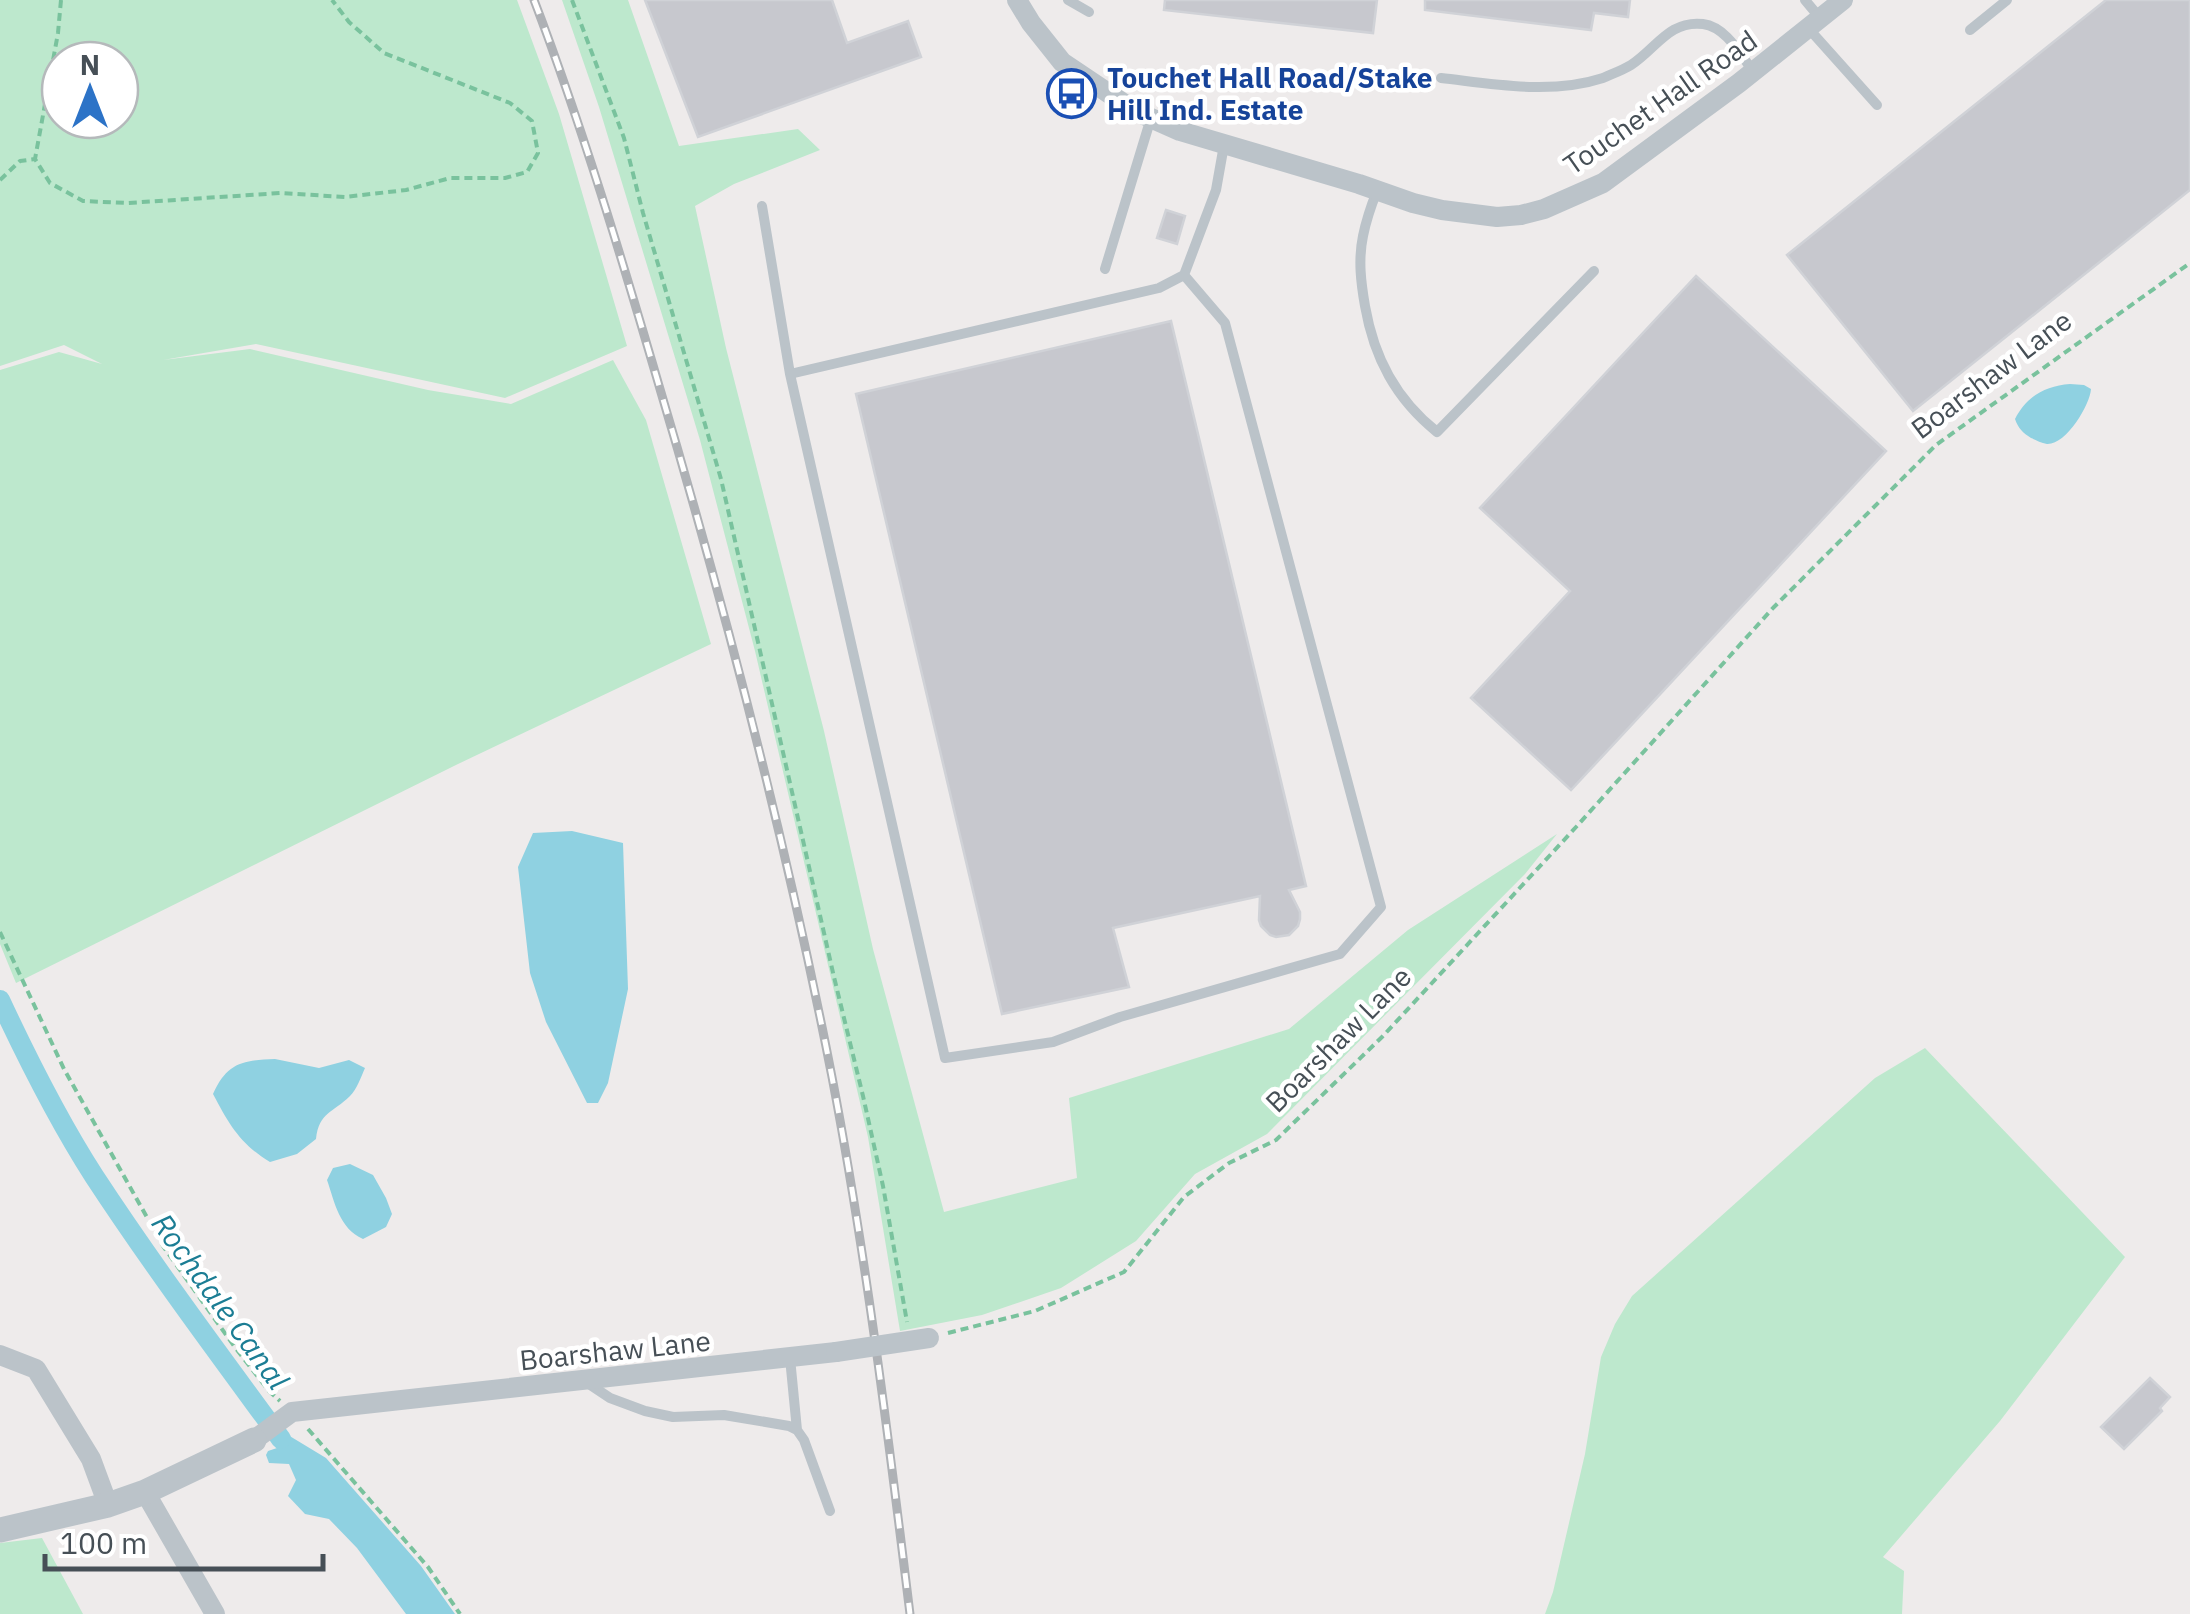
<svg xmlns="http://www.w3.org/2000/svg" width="2190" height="1614" font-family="'IBM Plex Sans',sans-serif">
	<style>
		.green { fill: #bde8cd; fill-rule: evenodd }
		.water { fill: #8fd1e1 }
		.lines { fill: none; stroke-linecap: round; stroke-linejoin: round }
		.canal { stroke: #8fd1e1; stroke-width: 20 }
		.building { fill: #c7c8ce; stroke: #d0d2d7; stroke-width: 2.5 }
		.path { stroke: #79c29d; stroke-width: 4; stroke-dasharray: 8 5; stroke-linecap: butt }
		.service { stroke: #bbc3c9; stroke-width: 10 }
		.minor { stroke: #bbc3c9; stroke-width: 20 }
		.tertiary { stroke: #bbc3c9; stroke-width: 25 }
		.rail-casing { stroke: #aeb1b5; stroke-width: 9 }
		.rail { stroke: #fff; stroke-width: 5; stroke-dasharray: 15; stroke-linecap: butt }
		.minor-bridge { stroke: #bbc3c9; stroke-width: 20 }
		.labels { text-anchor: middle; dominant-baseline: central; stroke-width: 9; stroke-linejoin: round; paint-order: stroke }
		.transit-label { font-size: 28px; font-weight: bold; fill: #164399; stroke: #fff; text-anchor: start }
		.street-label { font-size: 28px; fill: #464f56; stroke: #fff }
		.water-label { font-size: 30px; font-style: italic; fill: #1b7d94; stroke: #fff }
	</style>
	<rect width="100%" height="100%" fill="#eeebeb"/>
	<path class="green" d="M0,0H517L559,114L627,346L505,398L256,344L163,360L250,349L428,390L511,404L613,360L646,420L711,644L458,764L16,983L0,944V370L59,352L102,364L64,345L0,366ZM60,60H120V120H60Z
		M562,0H628L679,146L798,129L820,150L734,184L695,206L726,348L824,731L873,949L944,1212L1077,1178L1069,1098L1289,1029L1408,930L1557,834L1525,874L1267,1134L1195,1174L1136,1241L1061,1288L982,1315L900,1331L868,1137L755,651L700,440L599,107Z
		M1925,1048L2125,1257L2000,1421L1883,1557L1904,1571L1902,1614H1545L1553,1592L1585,1454L1601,1357L1615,1324L1632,1296L1875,1078Z
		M42,1538L83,1614H0V1543Z"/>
	<path class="water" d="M2070,384L2084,385L2091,389C2090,405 2066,445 2047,444C2041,443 2036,440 2031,438C2023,433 2018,428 2015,419C2027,396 2045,386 2070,384Z
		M572,831L623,843L628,989L608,1083L598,1103H587L546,1022L530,973L518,867L533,833Z
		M275,1059L319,1068L349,1060L365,1068C361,1077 357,1089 350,1096C333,1113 319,1112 316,1139L297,1154L270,1162C240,1144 229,1124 213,1094C227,1063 242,1060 275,1059Z
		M350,1164L373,1175L386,1198L392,1214L386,1227L363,1239C339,1228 335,1203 327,1180L333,1168Z
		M283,1427L288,1435L326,1458L421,1566L455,1614H406L357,1548L329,1519L305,1514L288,1496L296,1480L289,1464L269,1463L266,1455L268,1451L277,1448L273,1434Z"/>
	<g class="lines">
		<path class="canal" d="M0,1000C28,1060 58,1120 94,1176C153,1266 218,1353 281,1439"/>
	</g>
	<path class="building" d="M645,0H832L847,43L908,21L921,57L698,137Z
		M1165,0H1377L1373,33L1164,10Z
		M1425,0H1630L1628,17L1594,13L1591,30L1425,10Z
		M2106,0H2190V190L1913,411L1787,255Z
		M1166,210L1185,216L1177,244L1157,238Z
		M1696,276L1886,451L1571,790L1471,698L1570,591L1480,508Z
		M1171,321L1306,886L1289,890L1300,912V919L1298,926L1289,935L1276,937L1270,935L1261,926L1259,920L1260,896L1113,928L1129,987L1002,1014L856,394Z
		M2150,1378L2170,1397L2160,1408L2162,1411L2124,1449L2101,1427Z"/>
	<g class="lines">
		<path class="path" d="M61,0L58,33L35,159L50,183L83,201L128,203L281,193L345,197L406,190L450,178H505L527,172L538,153L532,121L510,103L384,53L349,22L332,0
			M572,0L624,138L643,213L721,479L834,977L863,1096L883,1186L907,1322
			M0,180L20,161L35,159
			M0,932L64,1069L163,1246L234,1346L269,1391L280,1401
			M948,1333L1035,1311L1124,1272L1184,1197L1229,1163L1276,1140L1383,1036L1577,826L1773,608L1936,445L2190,263
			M308,1429L428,1567L460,1614"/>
		<path class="service" d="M1068,0L1089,12
			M1805,0L1820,18
			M1809,29L1877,105
			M1970,30L2007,0
			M1441,78C1494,84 1551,95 1603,78C1612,74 1623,70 1631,65C1656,49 1669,20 1703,24C1726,27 1740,54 1753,71
			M1377,191C1371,206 1366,221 1363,236C1358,260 1361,283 1365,306C1374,358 1396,399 1437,432L1594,271
			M762,206L790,374L945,1058L1053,1042L1120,1017L1340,954L1381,907L1225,323L1184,275
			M1105,269L1151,118
			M790,374L1159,288L1184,275L1216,190L1224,145
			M790,1358L797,1430
			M586,1382L610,1398L645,1411L673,1417L724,1415L789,1426L797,1430L804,1440L830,1511"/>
		<path class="minor" d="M1017,0L1031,23L1062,62L1135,111L1180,131L1359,184L1413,203L1442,210L1497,217L1521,215L1544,209L1603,183L1739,83L1843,0
			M0,1355L36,1369L91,1459L108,1505
			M254,1440L292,1412L836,1352
			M145,1492L215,1614"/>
		<path class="tertiary" d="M0,1530L108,1505L145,1492L254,1440"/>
		<defs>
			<path id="rail" d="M534,0C582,126 622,259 660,389C727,615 787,845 832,1077C866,1255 888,1434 910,1614"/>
		</defs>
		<use href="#rail" class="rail-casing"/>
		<use href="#rail" class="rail"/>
		<path class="minor-bridge" d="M836,1352L929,1338"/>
	</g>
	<defs>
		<symbol id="bus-ring" viewBox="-11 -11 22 22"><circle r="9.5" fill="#fff" stroke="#1a4fb4" stroke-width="1.5"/><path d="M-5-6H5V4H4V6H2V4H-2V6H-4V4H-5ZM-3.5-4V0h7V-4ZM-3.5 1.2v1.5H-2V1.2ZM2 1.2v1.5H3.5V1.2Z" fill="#1a4fb4"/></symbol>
	</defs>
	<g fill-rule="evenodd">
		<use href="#bus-ring" x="1044" y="66" width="55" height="55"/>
	</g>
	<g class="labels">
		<g class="transit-label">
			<text x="1107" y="77">Touchet Hall Road/Stake<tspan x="1107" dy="32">Hill Ind. Estate</tspan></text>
		</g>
		<g class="street-label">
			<text transform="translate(1660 102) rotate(-35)">Touchet Hall Road</text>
			<text transform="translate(1991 374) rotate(-37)">Boarshaw Lane</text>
			<text transform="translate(1338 1039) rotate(-45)">Boarshaw Lane</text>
			<text transform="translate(615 1350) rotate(-6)">Boarshaw Lane</text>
		</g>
		<g class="water-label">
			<text transform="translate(221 1301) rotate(54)">Rochdale Canal</text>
		</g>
	</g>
	<g transform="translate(90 90)"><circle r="48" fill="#ffffff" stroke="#b5b9bb" stroke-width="2.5"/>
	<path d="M0-8L18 38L0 25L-18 38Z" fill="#2c73c7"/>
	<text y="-15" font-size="28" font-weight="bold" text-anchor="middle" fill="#464f56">N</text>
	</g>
	<path d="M45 1554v15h278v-15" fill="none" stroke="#464f56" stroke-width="5"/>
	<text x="60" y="1554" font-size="30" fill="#464f56" stroke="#ffffff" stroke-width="8" paint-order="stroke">100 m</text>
</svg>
